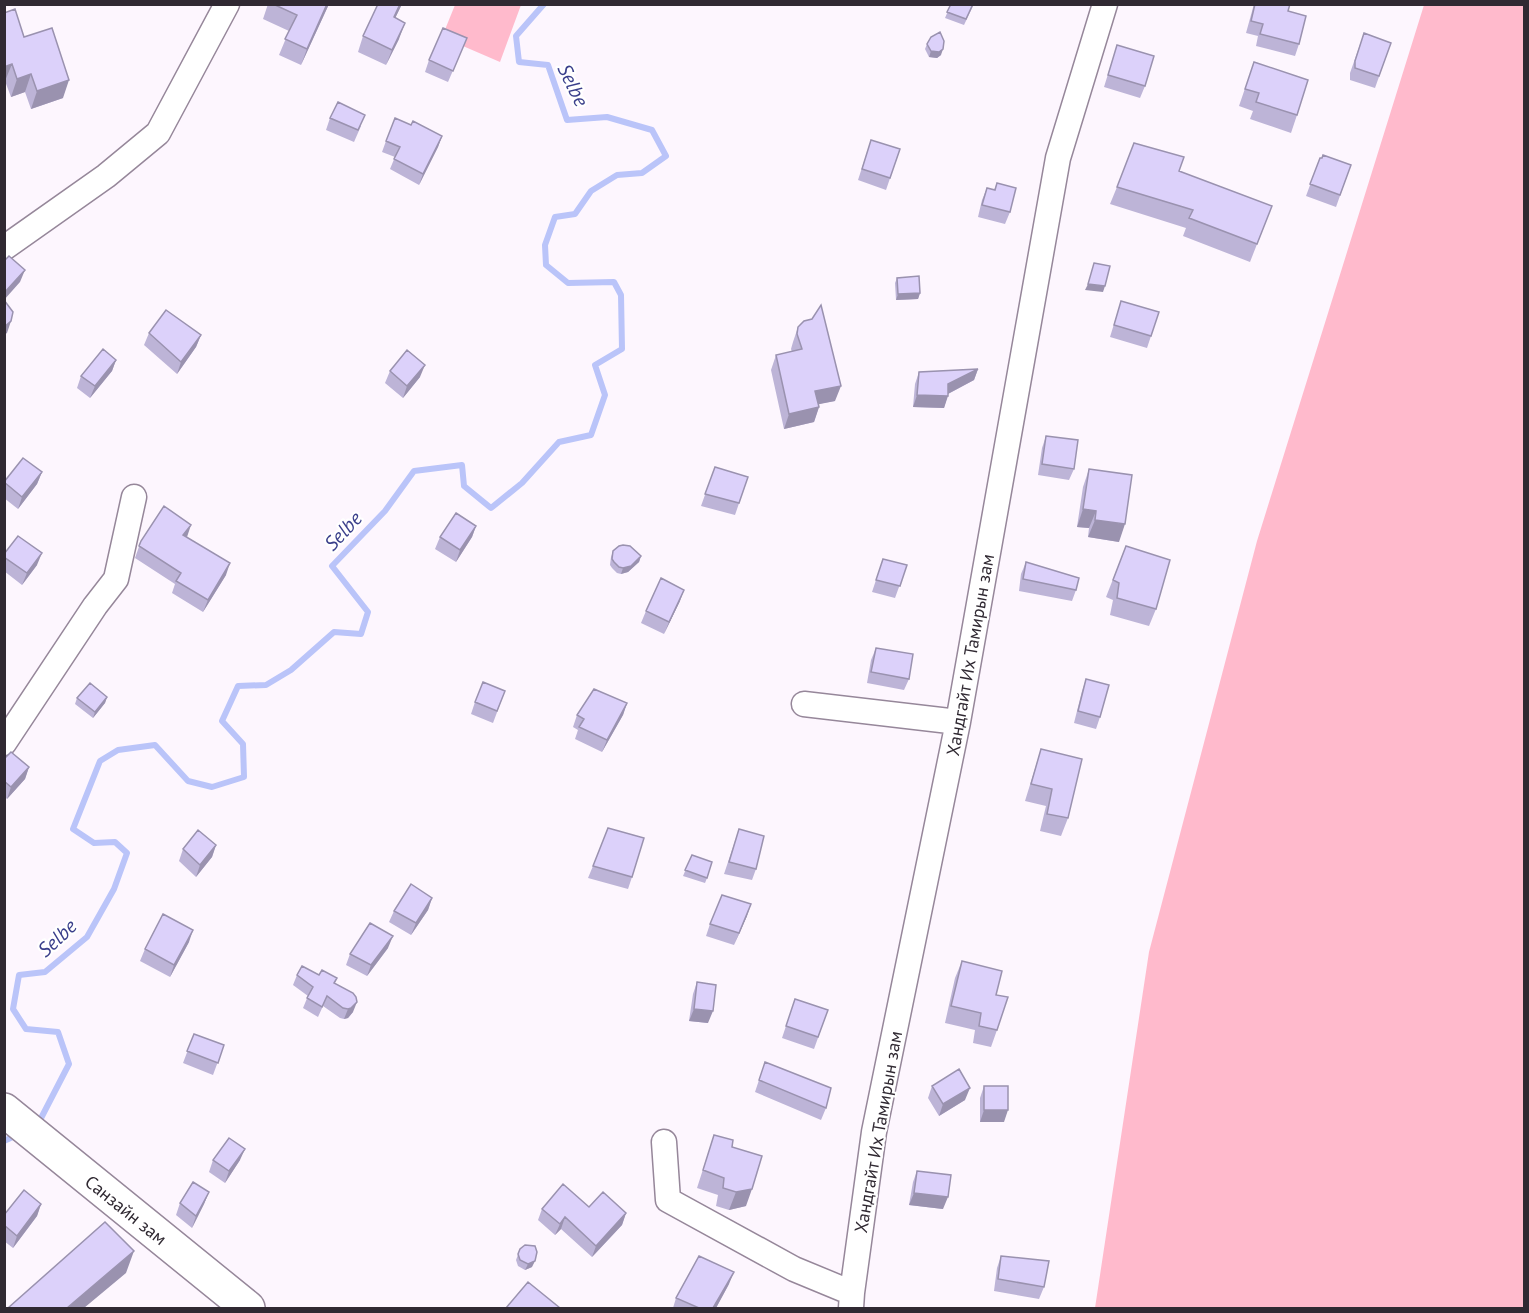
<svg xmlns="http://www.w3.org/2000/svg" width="1529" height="1313" font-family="'PT Sans',sans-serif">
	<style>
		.green { fill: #ffbacc }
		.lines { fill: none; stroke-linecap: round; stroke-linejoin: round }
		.stream { stroke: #bac4f9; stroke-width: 6 }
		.minor-casing { stroke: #96879a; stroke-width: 27 }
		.secondary-casing { stroke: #96879a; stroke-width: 36 }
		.minor { stroke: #fff; stroke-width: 24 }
		.secondary { stroke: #fff; stroke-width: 33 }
		.wall { fill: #bdb4d7 }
		.shaded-wall { fill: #9a92af }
		.building { fill: #dcd1fa; stroke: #9a92af; stroke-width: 1.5 }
		.labels { text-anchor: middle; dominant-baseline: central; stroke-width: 4.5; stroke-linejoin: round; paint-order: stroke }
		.street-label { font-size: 18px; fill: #302932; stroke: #fff }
		.water-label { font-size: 20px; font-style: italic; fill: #3a3f8b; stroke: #fff }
	</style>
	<rect width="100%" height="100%" fill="#fdf6fe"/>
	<path class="green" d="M455,5H521L500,62L442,37Z
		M1424,5H1524V1308H1095L1149,952L1257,541Z"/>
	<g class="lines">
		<path class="stream" d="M38,1124L69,1064L58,1032L26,1029L13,1009L19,975L45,972L87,937L114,889L127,853L115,842L94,843L73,829L100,761L118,750L155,745L188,781L212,787L244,777L243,744L222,721L238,686L266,685L291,670L334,632L361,634L368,612L332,566L385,511L414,471L462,465L464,486L491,508L522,483L559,442L591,435L605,395L595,365L622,349L621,295L614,282L568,283L546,265L545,245L555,217L575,214L591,191L617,175L642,173L666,156L652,130L607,117L567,120L548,65L519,62L516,36L544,4
			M4,1141L19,1134"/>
		<defs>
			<path id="minor" d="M4,248L106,176L158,133L227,4
				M804,704L958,722
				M4,743L95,606L116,579L134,497
				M664,1142L668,1200L794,1269L852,1293
				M851,1308L852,1293L874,1132L958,722L1058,158L1105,4"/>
			<path id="secondary" d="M4,1110L248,1308"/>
		</defs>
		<use href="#minor" class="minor-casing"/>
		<use href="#secondary" class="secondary-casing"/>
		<use href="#minor" class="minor"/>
		<use href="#secondary" class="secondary"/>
	</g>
	<path class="wall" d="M268,4H329L301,65L279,55L289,31L263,19Z
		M378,4H402L395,18L399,39L386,65L358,52L363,36Z
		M951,4H974L964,25L945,18Z
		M1254,4H1290L1288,11L1299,44L1295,56L1256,46L1258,36L1246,33Z
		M4,13L24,37L63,98L31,109L25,92L11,97L5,81Z
		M1364,33L1391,43L1375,88L1350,80V73Z
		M467,38L448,82L425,72L429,60Z
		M927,44L941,55L937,58L929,57L925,49Z
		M1117,45L1145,86L1140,98L1104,87Z
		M1254,62L1297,115L1291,133L1250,119L1253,111L1239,106Z
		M330,118L361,126L354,142L326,130Z
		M411,125L442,136L438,147L419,185L390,169L395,157L382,152L386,141Z
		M871,140L900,149L886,190L858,180Z
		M1320,158L1351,165L1336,207L1306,196Z
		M1179,171L1272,206L1250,262L1183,236L1186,228L1110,204L1117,187Z
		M997,183L1010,212L1005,224L978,217L982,200L987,188L994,190Z
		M897,278L920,293L918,299L896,300L895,283Z
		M1121,301L1151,336L1147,348L1110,337Z
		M798,327L835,401L818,404L819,407L814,422L784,429L771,370L776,355L792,352L791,349L793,342Z
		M149,333L201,335L196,347L177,374L144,345Z
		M116,360L112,371L90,398L77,388L81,376Z
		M978,369L974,380L948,394L944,408L913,407L915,384L919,372Z
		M390,371L420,377L403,398L385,383Z
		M1046,436L1074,469L1069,480L1038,475L1042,448Z
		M715,467L748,477L735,515L701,506Z
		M1089,469L1119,542L1088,537L1089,528L1077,527L1083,487Z
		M42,472L37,484L18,509L4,498V482Z
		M476,526L472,537L456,562L435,549L440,537Z
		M187,537L226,575L203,612L172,593L175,584L135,558L141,541Z
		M1126,546L1156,609L1149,626L1110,615L1113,600L1106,597Z
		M613,551L641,556L639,562L628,572L621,574L617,573L612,568L610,565L611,557Z
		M4,554L37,565L22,585L4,571Z
		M883,559L907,565L895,598L872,592Z
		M1026,562L1076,590L1072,601L1019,591L1021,574Z
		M680,601L664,634L641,623L646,611Z
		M876,648L909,679L904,690L867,683L871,660Z
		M1086,679L1100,717L1096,729L1074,723L1082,691Z
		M505,691L493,723L471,714L475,702Z
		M107,697L105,703L93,718L75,704L77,698Z
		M627,703L623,715L602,752L575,739L578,730L573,727L577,715Z
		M1041,749L1068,818L1061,836L1040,831L1046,806L1025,801Z
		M4,759L29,767L25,779L7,799L4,796Z
		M739,829L756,869L752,880L724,874Z
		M216,845L212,857L196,877L179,861L183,849Z
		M692,855L707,878L705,883L683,876Z
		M593,866L632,877L628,889L588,878Z
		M432,898L428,910L411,935L389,922L394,911Z
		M747,916L734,945L706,936L710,924Z
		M189,942L170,977L140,961L145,949Z
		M388,948L367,976L346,965L350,954Z
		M962,961L996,995L997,1030L991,1047L973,1043L975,1030L945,1023L955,978Z
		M297,975H319L337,978L335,983L353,1012L348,1018L344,1019L340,1018L323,1006L318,1017L303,1008L308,996L293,985Z
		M697,982L708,1023L689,1021L693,994Z
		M795,999L828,1010L814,1049L782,1038Z
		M194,1034L224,1045L213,1075L183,1063Z
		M765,1062L826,1108L821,1120L755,1092Z
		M932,1086L965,1100L939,1116L928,1098Z
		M984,1086L1004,1122H980V1098Z
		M714,1135L732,1147L746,1206L729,1210L716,1206L718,1195L697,1188Z
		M213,1160H240L225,1183L209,1172Z
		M917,1171L943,1209L909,1205L913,1182Z
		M209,1192L204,1204L192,1228L176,1215L180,1203Z
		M41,1204L37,1216L13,1248L4,1241V1215Z
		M589,1207L626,1213L622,1225L592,1257L561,1229L555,1235L538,1220L542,1209Z
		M520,1249L532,1267L525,1270L518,1266L516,1260Z
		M1001,1256L1044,1287L1039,1299L994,1291L997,1268Z
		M729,1284L716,1308H673L676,1298Z"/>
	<path class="shaded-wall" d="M327,4H329L301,65L307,49Z
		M400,4H402L388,33L394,17Z
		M405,23L399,39L386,65L392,50Z
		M943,49L941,55L937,58L929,57L931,51Z
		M12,64L5,81L4,82V67Z
		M31,74L25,92L11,97L17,79Z
		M69,80L63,98L31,109L37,91Z
		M442,136L438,147L419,185L423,174Z
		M25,270L20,282L4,300V293Z
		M1088,284L1105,286L1103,292L1085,290Z
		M920,293L918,299L896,300L898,294Z
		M11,321L7,333L4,335V327Z
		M201,335L196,347L177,374L181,362Z
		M116,360L112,371L90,398L95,386Z
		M425,365L420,377L403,398L407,386Z
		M978,369L974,380L944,396H948L944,408L913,407L917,395L948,384Z
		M841,386L835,401L810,406L815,391Z
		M819,407L814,422L784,429L789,414Z
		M42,472L37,484L18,509L22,497Z
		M1083,509L1096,511L1089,528L1077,527Z
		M1095,520L1125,524L1119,542L1088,537Z
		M191,525L187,537L183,535Z
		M476,526L472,537L456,562L460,550Z
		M42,553L37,565L22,585L27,573Z
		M641,556L639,562L628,572L621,574L623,568Z
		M230,563L226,575L203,612L208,600Z
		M684,590L680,601L664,634L669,622Z
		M107,697L105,703L93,718L95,712Z
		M627,703L623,715L602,752L607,740Z
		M29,767L25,779L7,799L11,787Z
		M216,845L212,857L196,877L200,865Z
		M432,898L428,910L411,935L416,923Z
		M751,904L747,916L734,945L739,933Z
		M193,930L189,942L170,977L174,965Z
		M393,936L388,948L367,976L371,965Z
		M357,1002L353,1012L348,1018L344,1019L348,1009Z
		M694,1009L713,1011L708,1023L689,1021Z
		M970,1088L965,1100L939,1116L943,1104Z
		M984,1110H1008L1004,1122H980Z
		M245,1149L240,1160L225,1183L229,1171Z
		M752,1189L746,1206L729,1210L736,1192Z
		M209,1192L204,1204L192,1228L196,1216Z
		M914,1193L948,1197L943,1209L909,1205Z
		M41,1204L37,1216L13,1248L17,1236Z
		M626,1213L622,1225L592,1257L596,1246Z
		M565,1217L561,1229L555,1235L560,1224Z
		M134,1251L126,1273L84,1308H67Z
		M535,1261L532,1267L525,1270L528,1264Z
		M734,1272L729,1284L716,1308H713Z"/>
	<path class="building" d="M273,4H327L307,49L285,39L297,15Z
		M378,4H400L394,17L405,23L392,50L363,36Z
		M951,4H973L966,19L947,12Z
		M1255,4H1290L1288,11L1306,16L1299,44L1260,34L1263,24L1251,21Z
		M15,9L24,37L52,28L69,80L37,91L31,74L17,79L12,64L4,67V13Z
		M443,28L467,38L453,71L429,60Z
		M940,32L944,41L943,49L939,52L931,51L927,44L931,37Z
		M1364,33L1391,43L1379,76L1355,68V61Z
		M1117,45L1154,56L1145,86L1108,75Z
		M1254,62L1308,80L1297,115L1256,102L1259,93L1245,89Z
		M338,102L365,115L358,130L330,118Z
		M395,118L411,125L413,121L442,136L423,174L394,159L400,147L386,141Z
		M871,140L900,149L890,178L862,169Z
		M1134,143L1184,157L1179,171L1272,206L1257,244L1189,218L1193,210L1117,187Z
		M1323,155L1351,165L1340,195L1310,184L1320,158H1322Z
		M997,183L1016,188L1010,212L982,205L987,188L995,190Z
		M9,256L25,270L4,293V261Z
		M1094,263L1110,266L1105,286L1088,284Z
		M919,276L920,293L898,294L897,278Z
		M4,300L13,312L11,321L4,327Z
		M1121,301L1159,312L1151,336L1114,325Z
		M821,305L841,386L815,391L819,407L789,414L776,355L802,349L797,334L798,327L804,321L812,319Z
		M166,310L201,335L181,362L149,333Z
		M103,349L116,360L95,386L81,376Z
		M407,350L425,365L407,386L390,371Z
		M978,369L948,384V396L917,395L919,372Z
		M1046,436L1078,440L1074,469L1042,464Z
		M23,458L42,472L22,497L4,482Z
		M715,467L748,477L739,503L705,494Z
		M1089,469L1132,475L1125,524L1095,520L1096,511L1083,509Z
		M164,506L191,525L183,535L230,563L208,600L176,581L181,573L139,546L141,541Z
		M456,513L476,526L460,550L440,537Z
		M18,536L42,553L27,573L4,557V554Z
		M623,545L630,546L641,556L631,566L623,568L619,567L614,562L612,559L613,551L619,546Z
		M1126,546L1170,560L1156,609L1117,598L1119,583L1113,580Z
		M883,559L907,565L900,586L876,580Z
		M1026,562L1079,578L1076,590L1023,579Z
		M661,578L684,590L669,622L646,611Z
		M876,648L913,654L909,679L871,672Z
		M1086,679L1109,685L1100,717L1078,711Z
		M483,682L505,691L497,711L475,702Z
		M90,683L107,697L95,712L77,698Z
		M594,689L627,703L607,740L579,727L584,719L577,715Z
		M1041,749L1082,759L1068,818L1047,814L1052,789L1031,784Z
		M11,752L29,767L11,787L4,781V759Z
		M608,828L644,838L632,877L593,866Z
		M739,829L764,836L756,869L729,862Z
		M198,830L216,845L200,865L183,849Z
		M692,855L712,862L707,878L685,870Z
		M411,884L432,898L416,923L394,911Z
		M722,895L751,904L739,933L710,924Z
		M163,914L193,930L174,965L145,949Z
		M370,923L393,936L371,965L350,954Z
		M962,961L1002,971L996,995L1008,997L997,1030L979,1026L981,1013L951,1006Z
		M302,966L319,975L322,970L337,978L334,983L353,993L356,997L357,1002L351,1008L348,1009L343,1008L327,996L322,1007L307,998L313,987L297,975Z
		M697,982L716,985L713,1011L694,1009Z
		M795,999L828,1010L818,1037L786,1026Z
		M194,1034L224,1045L218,1063L187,1051Z
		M765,1062L831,1088L826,1108L759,1080Z
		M959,1069L970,1088L943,1104L932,1086Z
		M984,1086H1008V1110H984Z
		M714,1135L733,1140L732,1147L762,1156L752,1189L736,1192L723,1188L724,1178L703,1170Z
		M229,1138L245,1149L229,1171L213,1160Z
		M917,1171L951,1175L948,1197L914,1193Z
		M193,1182L209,1192L196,1216L180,1203Z
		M563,1184L589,1207L603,1192L626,1213L596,1246L565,1217L560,1224L542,1209Z
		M24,1190L41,1204L17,1236L4,1225V1215Z
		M105,1222L134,1251L67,1308H8Z
		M525,1245L535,1246L537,1252L535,1261L528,1264L520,1260L518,1254L520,1249Z
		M699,1256L734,1272L713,1308H699L676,1298Z
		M1001,1256L1049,1261L1044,1287L998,1279Z
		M528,1282L560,1308H506Z"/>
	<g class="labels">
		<g class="street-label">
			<text transform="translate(970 655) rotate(-80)">Хандгайт Их Тамирын зам</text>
			<text transform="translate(878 1132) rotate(-80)">Хандгайт Их Тамирын зам</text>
			<text transform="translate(126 1210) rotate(39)">Санзайн зам</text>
		</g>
		<g class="water-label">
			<text transform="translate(573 85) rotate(64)">Selbe</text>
			<text transform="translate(343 531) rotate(-47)">Selbe</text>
			<text transform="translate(57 938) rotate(-43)">Selbe</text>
		</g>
	</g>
	<rect width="1529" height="1313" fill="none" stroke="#302932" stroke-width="12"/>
</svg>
